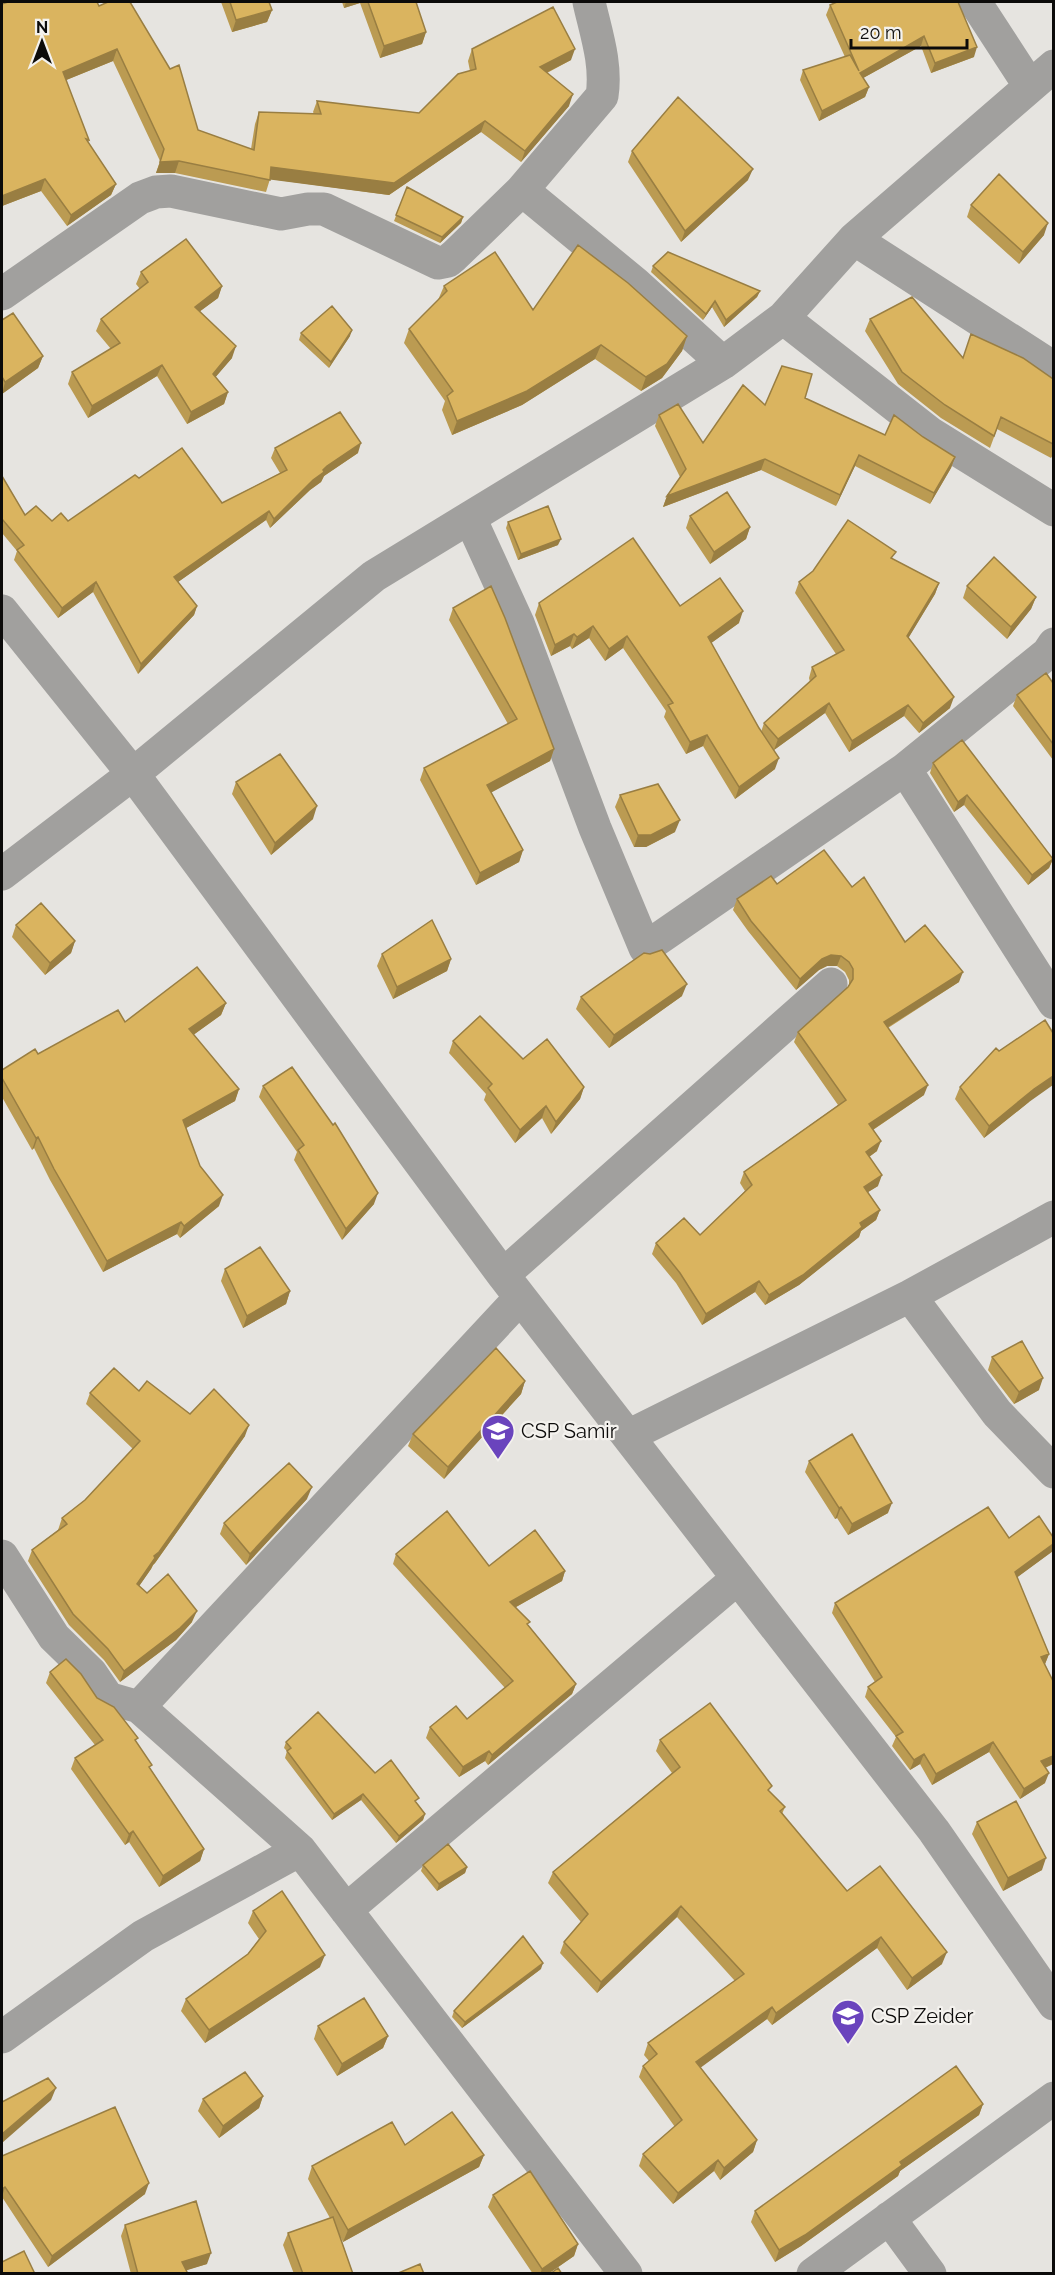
<svg xmlns="http://www.w3.org/2000/svg" width="1055" height="2275" font-family="Raleway,sans-serif">
	<style>
		.lines { fill: none; stroke-linecap: round; stroke-linejoin: round }
		.minor { stroke: #a1a09e; stroke-width: 33 }
		.wall { fill: #bb9b52 }
		.shaded-wall { fill: #997e42 }
		.building { fill: #dab45f; stroke: #997e42; stroke-width: 1.5 }
		.labels { text-anchor: middle; dominant-baseline: central; stroke-width: 4.5; stroke-linejoin: round; paint-order: stroke }
		.poi-label { font-size: 20px; fill: #0c0b0a; stroke: #f4f2ee; text-anchor: start }
	</style>
	<rect width="100%" height="100%" fill="#e6e4e0"/>
	<g class="lines">
		<path class="minor" d="M975,2L1029,85
			M522,190L602,96C607,64 596,33 589,2
			M854,239L1054,368
			M2,294L140,198L156,192L171,191L281,214L308,209H324L438,263L448,261L454,256L522,190L635,283L723,363
			M783,318L930,433L1054,510
			M470,518L518,623L595,828L645,948L905,769L1048,653L1054,644
			M2,611L133,774L503,1275L934,1831L1054,2004
			M905,769L1054,1003
			M2,874L133,774L374,576L723,363L783,318L854,239L1054,66
			M503,1275L831,984
			M910,1296L997,1413L1054,1472
			M520,1298L139,1707L300,1850L626,2274
			M628,1436L910,1296L1054,1217
			M2,1556L54,1637L91,1673L108,1698L139,1707
			M346,1910L738,1578
			M2,2037L143,1936L300,1850
			M889,2218L930,2274
			M813,2274L1054,2098"/>
	</g>
	<path class="wall" d="M221,2H269L272,10L267,22L232,32Z
		M342,2H416L426,32L422,44L380,58L360,3L344,8Z
		M837,2L974,57L931,73L921,46L863,78L869,87L865,97L819,121L800,80L803,70L845,57L826,15L830,5Z
		M99,6L198,130L251,149L255,124L259,112L314,114L313,112L317,101L419,113L470,71L468,61L472,49L571,60L547,73L569,106L521,162L481,132L389,195L270,179L266,192L175,173H156L160,161L113,61L66,80L89,140L88,143L116,184L111,195L67,226L41,191L2,206Z
		M632,151L748,180L681,242L628,162Z
		M407,187L463,217L461,223L440,243L394,221Z
		M971,205L1044,235L1019,264L967,217Z
		M653,266L760,291L757,297L724,327L712,307L703,320L651,272Z
		M141,272L222,286L218,298L200,311L232,358L215,377L228,392L224,404L187,424L157,376L88,418L68,384L72,372L111,349L96,331L101,319L140,289L136,284Z
		M444,286L533,310L687,336L682,351L662,378L641,391L595,359L522,405L452,435L442,410L445,401L404,343L409,329L438,300Z
		M870,319L963,358L1053,379V455L1051,458L997,429L990,448L941,418L898,384L865,331Z
		M2,320L43,356L38,368L2,394Z
		M301,333L350,336L329,368L299,340Z
		M805,398L885,435L923,437L955,457L951,468L930,504L855,466L836,506L761,470L663,507L667,496L680,477L655,426L659,415L703,443L765,405Z
		M275,448L358,453L324,476L321,482L310,490L270,528L266,520L178,582L197,606L194,615L138,674L93,592L58,618L14,560L17,551L2,533V476L25,515L52,521H68L139,478L222,503L280,473L271,458Z
		M690,516L750,527L746,539L710,564L686,528Z
		M508,522L558,545L518,560L506,528Z
		M893,559L939,583L935,594L908,638L950,708L919,733L904,716L849,752L825,713L774,750L775,769L735,799L703,746L686,754L664,717L666,711L623,648L605,661L589,638L572,649L570,646L551,656L535,615L539,603L680,606L739,623L711,643L761,732L764,723L810,682L809,678L812,667L836,654L795,593L799,582Z
		M967,586L1036,597L1031,609L1007,639L963,598Z
		M453,608L554,749L550,761L491,792L523,850L519,862L476,885L420,780L424,768L508,724L449,620Z
		M1053,683V760L1013,706L1017,695Z
		M933,763L1053,859L1049,868L1028,885L964,805L954,812L930,773Z
		M236,782L313,819L271,855L232,794Z
		M620,795L675,832L646,847H634L615,807Z
		M777,884L852,887L905,942L959,982L888,1028L924,1095L873,1130L877,1151L869,1157L878,1186L868,1192L880,1210L876,1220L861,1231L859,1237L799,1285L765,1305L755,1292L702,1325L676,1283L652,1254L656,1243L700,1235L745,1191L740,1183L744,1172L838,1105L794,1042L798,1032L848,987L849,985V980L845,972L837,966H827L819,970L796,990L748,931L733,910L737,899Z
		M16,925L75,941L71,953L45,975L12,937Z
		M382,954L451,959L447,971L393,999L377,966Z
		M682,996L609,1048L576,1009L581,997Z
		M226,1003L221,1015L193,1035L239,1089L235,1101L186,1128L200,1166L219,1206L180,1238L177,1234L103,1272L50,1180L34,1148L32,1150L2,1097V1070L38,1054L125,1022Z
		M453,1041L584,1087L580,1099L551,1134L542,1118L515,1143L484,1100L486,1094L449,1053Z
		M263,1086L374,1204L342,1240L294,1160L297,1152L259,1097Z
		M960,1087L1029,1102L984,1138L955,1099Z
		M225,1269L290,1291L286,1304L243,1328L221,1281Z
		M992,1357L1039,1390L1014,1404L988,1370Z
		M525,1381L521,1394L444,1479L408,1446L413,1434Z
		M139,1391L190,1414L245,1436L155,1563L153,1565L151,1569L139,1586L147,1593L192,1622L176,1640L120,1682L104,1660L69,1625L28,1561L32,1550L58,1530L62,1518L85,1500L133,1449L86,1404L90,1393Z
		M809,1461L888,1513L848,1535L837,1518L835,1519L805,1472Z
		M307,1499L246,1565L220,1534L224,1523Z
		M1009,1538L1053,1551L1017,1577L1049,1654L1045,1664L1053,1681V1764L1045,1768V1783L1020,1799L989,1752L932,1785L920,1764L910,1770L892,1746L896,1737L865,1697L868,1687L875,1682L832,1613L835,1603Z
		M396,1554L489,1566L565,1571L562,1581L516,1607L528,1625L576,1684L572,1694L488,1765L485,1761L459,1777L426,1738L430,1727L467,1719L505,1688L393,1564Z
		M50,1672L97,1698L136,1742L151,1770L204,1849L200,1861L159,1887L129,1842L125,1845L71,1769L75,1758L95,1745L46,1683Z
		M660,1740L770,1792L785,1807L782,1814L847,1891L942,1964L907,1990L877,1948L772,2025L767,2019L700,2067L757,2140L753,2152L720,2180L714,2171L673,2204L639,2166L643,2154L675,2127L639,2077L643,2066L649,2061L644,2055L648,2043L735,1981L677,1917L597,1993L560,1953L564,1942L581,1922L548,1883L553,1872L672,1773L656,1751Z
		M286,1742L375,1773L417,1804L425,1814L423,1820L396,1843L361,1800L332,1820L285,1758L287,1751L284,1748Z
		M977,1822L1042,1870L1003,1891L972,1834Z
		M423,1865L467,1867L465,1873L437,1891L421,1871Z
		M253,1911L320,1967L205,2043L181,2011L186,1999L248,1954L259,1939L248,1923Z
		M541,1969L462,2028L452,2017L454,2011Z
		M318,2026L388,2036L383,2048L337,2076L314,2039Z
		M263,2096L259,2108L219,2138L198,2111L203,2099Z
		M983,2104L979,2115L900,2171L898,2176L801,2246L775,2262L751,2222L755,2211Z
		M405,2145L484,2155L479,2167L343,2242L340,2236L353,2274H294L283,2245L288,2233L330,2218L308,2179L312,2166Z
		M2,2156L145,2194L48,2267L2,2197Z
		M493,2195L578,2244L574,2256L548,2274H533L488,2207Z
		M125,2225L207,2264L186,2270L188,2274H131L121,2236Z"/>
	<path class="shaded-wall" d="M346,2H361L360,3L344,8Z
		M272,10L267,22L232,32L236,20Z
		M426,32L422,44L380,58L384,46Z
		M924,36L921,46L856,82L860,73Z
		M977,47L974,57L931,73L935,63Z
		M117,49L113,61L59,83L63,72Z
		M575,49L571,60L536,78L540,67Z
		M869,87L865,97L819,121L822,111Z
		M573,94L569,106L521,162L525,151Z
		M485,121L481,132L389,195L266,179L271,167Z
		M179,161L175,173H156L160,162Z
		M753,169L748,180L681,242L685,231Z
		M45,179L41,191L2,206V196Z
		M116,184L111,195L67,226L71,215Z
		M463,217L461,223L440,243L442,237Z
		M1048,223L1044,235L1019,264L1023,252Z
		M222,286L218,298L191,318L195,307Z
		M760,291L757,297L724,327L726,320Z
		M715,301L712,307L703,320L706,314Z
		M352,330L350,336L329,368L331,362Z
		M687,336L682,351L662,378L641,391L646,377Z
		M601,345L595,359L522,405L452,435L457,421Z
		M236,346L232,358L208,386L213,374Z
		M43,356L38,368L2,394L5,382Z
		M162,365L157,376L88,418L92,406Z
		M228,392L224,404L187,424L191,412Z
		M361,443L358,453L324,476L321,482L310,490L270,528L274,519L327,466Z
		M859,455L855,466L836,506L840,495Z
		M955,457L951,468L930,504L934,493Z
		M765,459L761,470L663,507L667,496Z
		M269,511L266,520L171,587L174,577Z
		M750,527L746,539L710,564L714,552Z
		M561,539L558,545L518,560L521,554Z
		M96,582L93,592L58,618L62,608Z
		M939,583L935,594L903,647L907,636Z
		M1036,597L1031,609L1007,639L1011,627Z
		M197,606L194,615L138,674L141,664Z
		M743,611L739,623L703,649L708,637Z
		M593,626L589,638L572,649L577,637Z
		M574,634L570,646L551,656L555,645Z
		M627,636L623,648L605,661L609,649Z
		M954,697L950,708L919,733L923,723Z
		M829,703L825,713L774,750L778,739Z
		M908,705L904,716L849,752L852,741Z
		M707,735L703,746L686,754L690,742Z
		M554,749L550,761L483,797L487,785Z
		M779,758L775,769L735,799L739,787Z
		M967,795L964,805L954,812L958,802Z
		M317,806L313,819L271,855L275,843Z
		M680,820L675,832L646,847H634L638,835Z
		M523,850L519,862L476,885L480,873Z
		M1053,859L1049,868L1028,885L1032,875Z
		M75,941L71,953L45,975L50,963Z
		M831,955L841,956L837,966H827L819,970L796,990L800,979L822,959Z
		M451,959L447,971L393,999L397,987Z
		M963,972L959,982L880,1032L884,1022Z
		M687,984L682,996L609,1048L614,1035Z
		M226,1003L221,1015L185,1041L189,1029Z
		M1053,1076V1085L1029,1102L984,1138L989,1126L1034,1089Z
		M928,1085L924,1095L865,1135L869,1124Z
		M584,1087L580,1099L551,1134L556,1122Z
		M239,1089L235,1101L179,1132L183,1120Z
		M546,1106L542,1118L515,1143L520,1130Z
		M38,1137L34,1148L32,1150L36,1138Z
		M881,1141L877,1151L862,1162L866,1152Z
		M882,1175L878,1186L860,1197L864,1187Z
		M378,1193L374,1204L342,1240L346,1229Z
		M223,1195L219,1206L180,1238L184,1226Z
		M880,1210L876,1220L861,1231L859,1237L799,1285L765,1305L769,1295L860,1223Z
		M181,1222L177,1234L103,1272L107,1261Z
		M759,1281L755,1292L702,1325L706,1314Z
		M290,1291L286,1304L243,1328L247,1316Z
		M1043,1378L1039,1390L1014,1404L1019,1392Z
		M525,1381L521,1394L444,1479L448,1467Z
		M249,1425L245,1436L155,1563L153,1565L151,1569L133,1595L137,1584L154,1556Z
		M312,1487L307,1499L246,1565L250,1554Z
		M892,1503L888,1513L848,1535L852,1524Z
		M841,1507L837,1518L835,1519L839,1508Z
		M1053,1544V1551L1011,1582L1015,1572Z
		M565,1571L562,1581L507,1612L510,1602Z
		M197,1611L192,1622L176,1640L120,1682L124,1671Z
		M1049,1654L1045,1664L1038,1667L1041,1657Z
		M576,1684L572,1694L488,1765L492,1755Z
		M993,1742L989,1752L932,1785L936,1774Z
		M489,1751L485,1761L459,1777L463,1767Z
		M924,1754L920,1764L910,1770L914,1760Z
		M1053,1756V1764L1037,1771L1041,1761Z
		M1049,1773L1045,1783L1020,1799L1024,1789Z
		M363,1794L361,1800L332,1820L334,1814Z
		M425,1814L423,1820L396,1843L399,1836Z
		M133,1831L129,1842L125,1845L129,1834Z
		M204,1849L200,1861L159,1887L163,1876Z
		M1046,1858L1042,1870L1003,1891L1008,1878Z
		M467,1867L465,1873L437,1891L439,1884Z
		M681,1906L677,1917L597,1993L601,1982Z
		M881,1937L877,1948L772,2025L776,2013Z
		M947,1952L942,1964L907,1990L912,1978Z
		M325,1955L320,1967L205,2043L209,2030Z
		M543,1963L541,1969L462,2028L465,2022Z
		M772,2007L767,2019L692,2074L696,2062Z
		M388,2036L383,2048L337,2076L342,2064Z
		M56,2088L51,2100L2,2143V2134Z
		M263,2096L259,2108L219,2138L223,2126Z
		M983,2104L979,2115L900,2171L898,2176L801,2246L775,2262L779,2250L900,2162Z
		M757,2140L753,2152L720,2180L724,2168Z
		M484,2155L479,2167L343,2242L348,2230Z
		M718,2160L714,2171L673,2204L678,2193Z
		M149,2183L145,2194L48,2267L52,2256Z
		M5,2187L2,2197V2189Z
		M578,2244L574,2256L548,2274H540L542,2269Z
		M211,2253L207,2264L178,2273L182,2262Z"/>
	<path class="building" d="M8,2H97L99,6L108,2H130L170,69L179,65L198,130L254,150L259,112L321,114L317,101L419,113L458,74L476,69L472,49L553,7L575,49L540,67L573,94L525,151L485,121L394,183L271,167L270,180L179,161L160,162L164,149L117,49L63,72L89,140L86,139L116,184L71,215L45,179L2,196V4Z
		M230,2H269L272,10L236,20Z
		M368,2H416L426,32L384,46Z
		M837,2H958L977,47L935,63L924,36L860,73L869,87L822,111L803,70L850,55L859,71L830,5Z
		M678,97L753,169L685,231L632,151Z
		M999,174L1048,223L1023,252L971,205Z
		M407,187L463,217L442,237L396,215Z
		M186,239L222,286L195,307L236,346L213,374L228,392L191,412L162,365L92,406L72,372L120,343L101,319L148,282L141,272Z
		M578,245L628,283L687,336L667,364L646,377L601,345L527,391L457,421L447,396L453,391L409,329L447,291L444,286L495,252L533,310Z
		M668,252L760,291L726,320L715,301L706,314L653,266Z
		M912,297L963,358L971,334L1023,358L1053,379V444L1001,417L994,436L945,405L902,372L870,319Z
		M332,306L352,330L331,362L301,333Z
		M13,313L43,356L5,382L2,377V320Z
		M782,366L812,374L805,398L885,435L894,415L923,437L955,457L934,493L859,455L840,495L765,459L667,496L686,469L659,415L678,404L703,443L743,385L765,405Z
		M340,412L361,443L327,466L323,470L324,472L313,480L274,519L269,511L174,577L197,606L141,664L96,582L62,608L17,550L24,545L2,519V476L25,515L36,506L52,521L61,513L68,521L135,475L139,478L182,448L222,503L287,470L275,448Z
		M727,492L750,527L714,552L690,516Z
		M548,506L561,539L521,554L508,522Z
		M848,520L896,552L891,558L939,583L907,636L954,697L923,723L908,705L852,741L829,703L778,739L764,723L816,676L812,667L844,650L799,582L813,571Z
		M633,538L680,606L720,578L743,611L708,637L759,728L779,758L739,787L707,735L690,742L668,705L673,703L627,636L609,649L593,626L577,637L574,634L555,645L539,603Z
		M994,557L1036,597L1011,627L967,586Z
		M491,586L505,618L554,749L487,785L523,850L480,873L424,768L517,719L453,608Z
		M1046,673L1053,683V744L1017,695Z
		M962,740L1053,859L1032,875L967,795L958,802L933,763Z
		M280,754L317,806L275,843L236,782Z
		M658,784L680,820L651,835H638L620,795Z
		M824,850L852,887L864,877L905,942L925,925L963,972L884,1022L928,1085L869,1124L881,1141L866,1152L882,1175L864,1187L880,1210L860,1223L862,1227L803,1275L769,1295L759,1281L706,1314L680,1273L656,1243L684,1218L700,1235L752,1185L744,1172L846,1100L798,1032L848,987L853,979V969L849,962L841,956L831,955L822,959L800,979L751,921L737,899L771,876L777,884Z
		M41,903L75,941L50,963L16,925Z
		M432,920L451,959L397,987L382,954Z
		M662,950L687,984L614,1035L581,997L644,953L650,954Z
		M197,967L226,1003L189,1029L239,1089L183,1120L200,1166L223,1195L184,1226L181,1222L107,1261L54,1169L38,1137L36,1138L2,1078V1070L35,1049L38,1054L118,1010L125,1022Z
		M480,1016L523,1059L547,1039L584,1087L556,1122L546,1106L520,1130L488,1088L492,1084L453,1041Z
		M1045,1020L1053,1033V1076L1034,1089L989,1126L960,1087L996,1048L999,1051Z
		M292,1067L333,1125L335,1123L378,1193L346,1229L298,1150L304,1145L263,1086Z
		M260,1247L290,1291L247,1316L225,1269Z
		M1022,1341L1043,1378L1019,1392L992,1357Z
		M496,1348L525,1381L448,1467L413,1434Z
		M114,1368L139,1391L147,1381L190,1414L214,1389L249,1425L159,1552L154,1556L155,1558L137,1584L147,1593L168,1574L197,1611L180,1628L124,1671L108,1649L73,1614L32,1550L67,1524L62,1518L85,1500L140,1441L90,1393Z
		M852,1434L892,1503L852,1524L841,1507L839,1508L809,1461Z
		M289,1463L312,1487L250,1554L224,1523Z
		M988,1507L1009,1538L1039,1516L1053,1537V1544L1015,1572L1049,1654L1041,1657L1053,1681V1756L1041,1761L1049,1773L1024,1789L993,1742L936,1774L924,1754L914,1760L896,1736L903,1732L868,1687L882,1677L835,1603Z
		M447,1511L489,1566L535,1530L565,1571L510,1602L530,1622L527,1624L576,1684L492,1755L489,1751L463,1767L430,1727L456,1706L467,1719L513,1681L396,1554Z
		M66,1659L81,1674L97,1698L114,1707L138,1738L135,1740L152,1765L149,1767L204,1849L163,1876L133,1831L129,1834L75,1758L103,1740L50,1672Z
		M710,1703L772,1786L768,1790L785,1807L780,1811L847,1891L880,1866L947,1952L912,1978L881,1937L776,2013L772,2007L696,2062L757,2140L724,2168L718,2160L678,2193L643,2154L682,2120L643,2066L657,2054L648,2043L744,1974L681,1906L601,1982L564,1942L588,1914L553,1872L680,1767L660,1740Z
		M318,1712L375,1773L391,1760L419,1798L415,1801L425,1814L399,1836L363,1794L334,1814L287,1751L291,1748L286,1742Z
		M1016,1801L1046,1858L1008,1878L977,1822Z
		M448,1844L467,1867L439,1884L423,1865Z
		M282,1891L325,1955L209,2030L186,1999L248,1954L266,1931L253,1911Z
		M523,1936L543,1963L465,2022L454,2011Z
		M364,1998L388,2036L342,2064L318,2026Z
		M956,2066L983,2104L900,2162L902,2165L805,2235L779,2250L755,2211Z
		M245,2072L263,2096L223,2126L203,2099Z
		M48,2078L56,2088L2,2134V2102Z
		M115,2107L149,2183L52,2256L5,2187L2,2189V2156Z
		M452,2112L484,2155L348,2230L312,2166L392,2122L405,2145Z
		M530,2171L578,2244L542,2269L493,2195Z
		M196,2201L211,2253L182,2262L188,2274H138L125,2225Z
		M333,2217L353,2274H303L288,2233Z
		M24,2251L35,2274H2V2262Z
		M420,2264L424,2274H396Z
		M558,2268L562,2274H550Z"/>
	<defs>
		<symbol id="school-pin" viewBox="-11 -11 22 30"><path d="M0 17L-7.5 6A9.5 9.5 0 1 1 7.5 6Z" fill="#6a44bd" stroke="#f4f2ee"/><path d="M0-5L7-2L0 1L-7-2ZM-4 1L0 2.5L4 1V4Q0 6-4 4Z" fill="#fff"/></symbol>
	</defs>
	<g fill-rule="evenodd">
		<use href="#school-pin" x="479" y="1412" width="38" height="52"/>
		<use href="#school-pin" x="829" y="1997" width="38" height="52"/>
	</g>
	<g class="labels">
		<g class="poi-label">
			<text x="521" y="1431">CSP Samir</text>
			<text x="871" y="2016">CSP Zeider</text>
		</g>
	</g>
	<rect width="1055" height="2275" fill="none" stroke="#0c0b0a" stroke-width="6"/>
	<g transform="translate(42 42)" stroke="#f4f2ee" stroke-width="4.5" paint-order="stroke">
	<path d="M0-4.5L10 22L0 15L-10 22Z" fill="#0c0b0a"/>
	<text y="-9" font-size="16" font-weight="bold" text-anchor="middle" fill="#0c0b0a">N</text>
	</g>
	<path d="M851 39v9h116v-9" fill="none" stroke="#0c0b0a" stroke-width="3"/>
	<text x="860" y="39" font-size="18" fill="#0c0b0a" stroke="#f4f2ee" stroke-width="4.5" paint-order="stroke">20 m</text>
</svg>
